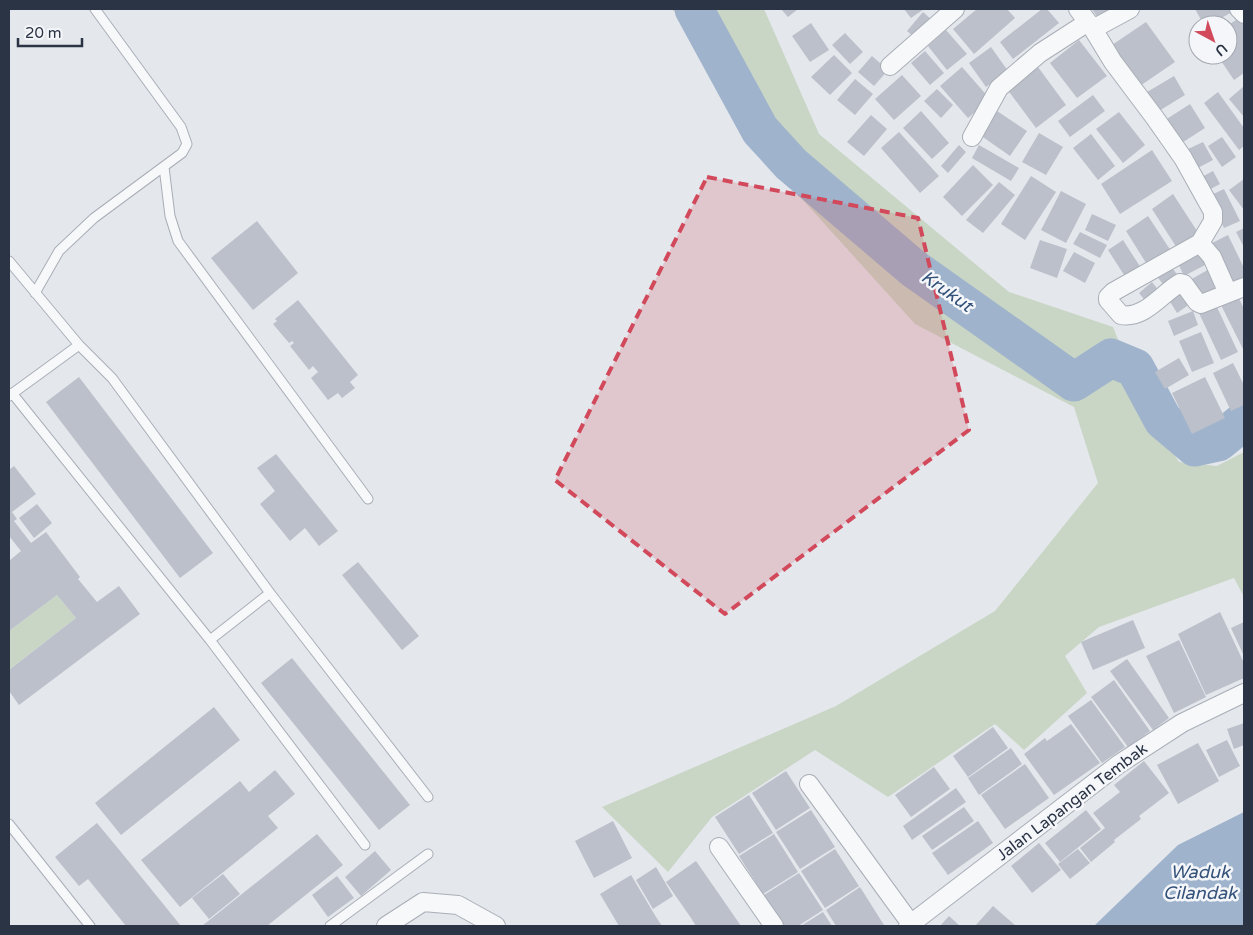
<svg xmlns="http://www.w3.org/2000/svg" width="1253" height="935" font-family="'Varela Round',sans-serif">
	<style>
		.green { fill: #c9d6c5 }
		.water { fill: #9fb4cc }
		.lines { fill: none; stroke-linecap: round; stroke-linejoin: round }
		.river { stroke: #9fb4cc; stroke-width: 39 }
		.building { fill: #bbc0ca }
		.service-casing { stroke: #a9aeb7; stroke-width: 11 }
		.minor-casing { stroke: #a9aeb7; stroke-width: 20 }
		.service { stroke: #f7f8fa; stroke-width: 9 }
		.minor { stroke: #f7f8fa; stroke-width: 18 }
		.marked { fill: #d1495b; fill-opacity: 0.2; stroke: #d1495b; stroke-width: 4; stroke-dasharray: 10 6; stroke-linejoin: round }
		.labels { text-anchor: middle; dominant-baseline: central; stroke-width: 5; stroke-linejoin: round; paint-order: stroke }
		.street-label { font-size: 16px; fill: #2b3445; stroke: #f4f6f9 }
		.water-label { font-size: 18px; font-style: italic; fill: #34527a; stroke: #f4f6f9 }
	</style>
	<rect width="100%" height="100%" fill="#e4e7ec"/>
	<path class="green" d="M671,9H764L819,134L1009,292L1113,327L1145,407L1179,462L1217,466L1244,452V597L1234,578L1099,627L1065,656L1087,693L1024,750L995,724L888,797L815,750L712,817L668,872L602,807L836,706L995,611L1098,483L1074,407L915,324L802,199L721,93L675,12Z
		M57,595L76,618L10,669L9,631Z"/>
	<path class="water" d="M1244,812V926H1094L1178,845Z"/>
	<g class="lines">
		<path class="river" d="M694,9L760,130L791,164L913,268L1074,382L1111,358L1135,368L1163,420L1195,447L1218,442L1244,421"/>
	</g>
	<path class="building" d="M781,9H798L788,17Z
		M904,9H924L911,18Z
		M977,9H1007L1015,18L974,54L953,29Z
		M1042,9H1047L1059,23L1013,59L1000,42Z
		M1092,9H1124L1101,23Z
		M1195,9H1230L1232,12L1209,25H1204Z
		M923,12L934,22L918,40L907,31Z
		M1241,17L1244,22V73L1234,80L1217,55H1228V25Z
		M1146,22L1175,62L1137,88L1109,47Z
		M811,23L829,50L810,62L792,36Z
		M946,30L967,54L947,70L928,46Z
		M845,33L863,52L850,64L832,45Z
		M1079,40L1107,76L1077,98L1050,63Z
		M991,47L1008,71L986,87L969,63Z
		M925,51L944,73L930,85L911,63Z
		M834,55L852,73L830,95L811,77Z
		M872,56L888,70L874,86L858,72Z
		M962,67L990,99L968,118L940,86Z
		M1038,67L1066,105L1036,128L1007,89Z
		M902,75L921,96L894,120L875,99Z
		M1174,76L1185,95L1154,114L1142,95Z
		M855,79L873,94L855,115L837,100Z
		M1244,86V117L1229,99Z
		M937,89L953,105L941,118L924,101Z
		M1218,92L1244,128V146L1239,150L1204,103Z
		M1093,95L1105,111L1070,137L1058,121Z
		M1190,104L1205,128L1177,146L1162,122Z
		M921,111L949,143L932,159L903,128Z
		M997,111L1027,131L1010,156L980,135Z
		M1119,112L1145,145L1123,163L1096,129Z
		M871,115L887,129L864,156L847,142Z
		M899,132L939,176L920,193L881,148Z
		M1039,133L1063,147L1046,175L1022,162Z
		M1091,134L1115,166L1098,180L1073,148Z
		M1222,137L1236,157L1222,167L1208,146Z
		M1203,142L1213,160L1194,170L1184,151Z
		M959,145L966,152L948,173L941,166Z
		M979,145L1019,168L1011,181L972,158Z
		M1152,150L1172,181L1120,214L1101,184Z
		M973,165L993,185L962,216L943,197Z
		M1213,171L1220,184L1205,192L1198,179Z
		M1031,176L1056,192L1025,240L1001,224Z
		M1244,179V210L1229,190Z
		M999,182L1015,195L983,233L966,220Z
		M1224,189L1240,221L1224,228L1209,196Z
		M1061,191L1086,204L1066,243L1041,230Z
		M1173,194L1199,234L1177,248L1152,209Z
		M1092,214L1116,225L1108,241L1085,230Z
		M1148,216L1171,251L1148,266L1126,231Z
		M257,221L298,273L253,310L211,258Z
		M1244,228V247L1236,232Z
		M1080,232L1107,245L1100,258L1073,244Z
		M1228,235L1244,268V278L1228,286L1208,245Z
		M1040,240L1067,249L1057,278L1030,268Z
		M1123,240L1141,268L1126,278L1108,250Z
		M1202,248L1209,263L1184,276L1177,261Z
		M1074,252L1095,263L1085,283L1063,271Z
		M1170,265L1179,277L1165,287L1156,275Z
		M1211,268L1222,288L1200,300L1190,280Z
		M1152,282L1160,292L1147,303L1139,293Z
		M1182,292L1190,304L1177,313L1169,300Z
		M1238,296L1244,309V351L1221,305Z
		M298,300L358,375L350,382L355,388L342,398L338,393L328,400L311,378L318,372L313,366L309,370L290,346L294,343L292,341L289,343L273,324L277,321L275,319Z
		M1215,303L1238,352L1221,360L1198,311Z
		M1193,311L1198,325L1174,336L1168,321Z
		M1201,332L1214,363L1192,372L1179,341Z
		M1179,358L1189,375L1165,389L1155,372Z
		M1233,363L1244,385V405L1231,411L1213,373Z
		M79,377L213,553L180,578L46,402Z
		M1205,377L1225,418L1192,434L1172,393Z
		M276,454L338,531L319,546L305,528L290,541L260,504L275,491L257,468Z
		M14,466L36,494L12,512L17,519L14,521L31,543L46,532L80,577L78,579L97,602L119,586L140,614L19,705L9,691V670L76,618L57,595L9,631V561L21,551L9,536V470Z
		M37,504L52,523L34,538L19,518Z
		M358,562L419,636L402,650L342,575Z
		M1220,612L1244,663V678L1206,695L1178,634Z
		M1133,620L1145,648L1093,670L1081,642Z
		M1244,622V656L1231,628Z
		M1179,640L1206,697L1174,713L1146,656Z
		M292,658L410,805L379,830L261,683Z
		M1127,659L1169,718L1153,730L1110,671Z
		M1114,680L1150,731L1128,747L1091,697Z
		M1091,700L1125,747L1102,763L1068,716Z
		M214,707L240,740L121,835L95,803Z
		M1244,723V745L1234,749L1227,729Z
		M1071,724L1100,763L1054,795L1024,754L1045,738L1047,741Z
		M993,727L1008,748L968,777L953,756Z
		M1227,740L1240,766L1219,777L1206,750Z
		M1198,743L1219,781L1178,804L1157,765Z
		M1011,748L1022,764L979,795L968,778Z
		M1144,761L1169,793L1139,816L1141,819L1114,840L1115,842L1091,862L1080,848L1105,828L1093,813L1120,792L1114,785Z
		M1025,764L1049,798L1005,829L981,795Z
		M934,767L950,789L911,817L895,795Z
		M275,770L295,794L268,816L278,828L180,907L141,860L240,781L249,792Z
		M786,771L810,808L776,830L752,793Z
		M956,788L966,802L912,840L903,826Z
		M749,795L773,833L739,854L715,817Z
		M964,807L974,821L932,850L922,836Z
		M811,810L835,847L800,869L776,832Z
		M1086,810L1101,829L1060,862L1045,843Z
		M613,821L632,858L594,878L575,841Z
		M978,821L993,843L948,875L932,853Z
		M97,823L121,852L181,926H126L88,879L79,886L55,857Z
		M317,834L343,865L267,926H202Z
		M774,834L798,872L763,894L739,856Z
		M1039,843L1061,870L1032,893L1011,866Z
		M835,849L859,886L825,908L801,871Z
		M1078,849L1090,863L1070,879L1058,864Z
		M375,851L391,870L361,896L345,877Z
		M696,861L721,897L741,926H696L691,918L666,882Z
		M656,867L673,896L653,909L636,880Z
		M799,873L823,910L798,926H784L764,895Z
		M223,874L240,894L209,919L192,898Z
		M631,875L656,917L662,926H619L600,894Z
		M337,876L354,898L328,917L312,895Z
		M860,887L884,925L836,926L826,910Z
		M993,906L1016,926H975Z
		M823,912L832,926H801Z
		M949,916L960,926H940Z"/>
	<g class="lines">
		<defs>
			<path id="service" d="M164,167L170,216L178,241L368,499
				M9,261L79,345
				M35,293L59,251L94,218L182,153L187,144L181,127L95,9
				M12,393L210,640L365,845
				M9,396L79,345L112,378L270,593L428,797
				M210,640L270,593
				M9,824L90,926
				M330,926L428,854"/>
			<path id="minor" d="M1078,9L1093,29L1113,62L1155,118L1183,158L1213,212V221L1200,243L1113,292L1108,297V300L1121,315C1145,319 1161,294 1180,283L1184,284L1197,302L1201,304L1244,287
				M1239,9L1244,14
				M1093,29L1130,9
				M890,66L955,9
				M972,137L999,88L1040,53L1088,22
				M1200,243L1212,257L1228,293
				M809,784L911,924
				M719,847L774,926
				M386,926L423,902L458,905L496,926
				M908,926L1119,764L1182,723L1244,693"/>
		</defs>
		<use href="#service" class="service-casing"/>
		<use href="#minor" class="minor-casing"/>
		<use href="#service" class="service"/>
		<use href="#minor" class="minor"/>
	</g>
	<path class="marked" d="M707,177L918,218L969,430L725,614L555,480Z"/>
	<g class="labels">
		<g class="street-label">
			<text transform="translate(1072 802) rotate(-37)">Jalan Lapangan Tembak</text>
		</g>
		<g class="water-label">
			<text transform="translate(947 291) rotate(35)">Krukut</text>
			<text x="1200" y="872">Waduk<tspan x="1200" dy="21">Cilandak</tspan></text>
		</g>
	</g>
	<rect width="1253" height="935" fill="none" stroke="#2b3445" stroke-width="20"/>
	<g transform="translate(1213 40) rotate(140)"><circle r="24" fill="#f4f6f9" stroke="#a4a8b1"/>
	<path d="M0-4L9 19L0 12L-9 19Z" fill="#d1495b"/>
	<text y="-8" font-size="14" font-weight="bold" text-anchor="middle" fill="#2b3445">U</text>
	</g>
	<path d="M18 38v8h64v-8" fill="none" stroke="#2b3445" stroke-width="2.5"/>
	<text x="25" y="38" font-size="15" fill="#2b3445" stroke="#f4f6f9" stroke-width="4" paint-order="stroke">20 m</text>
</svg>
